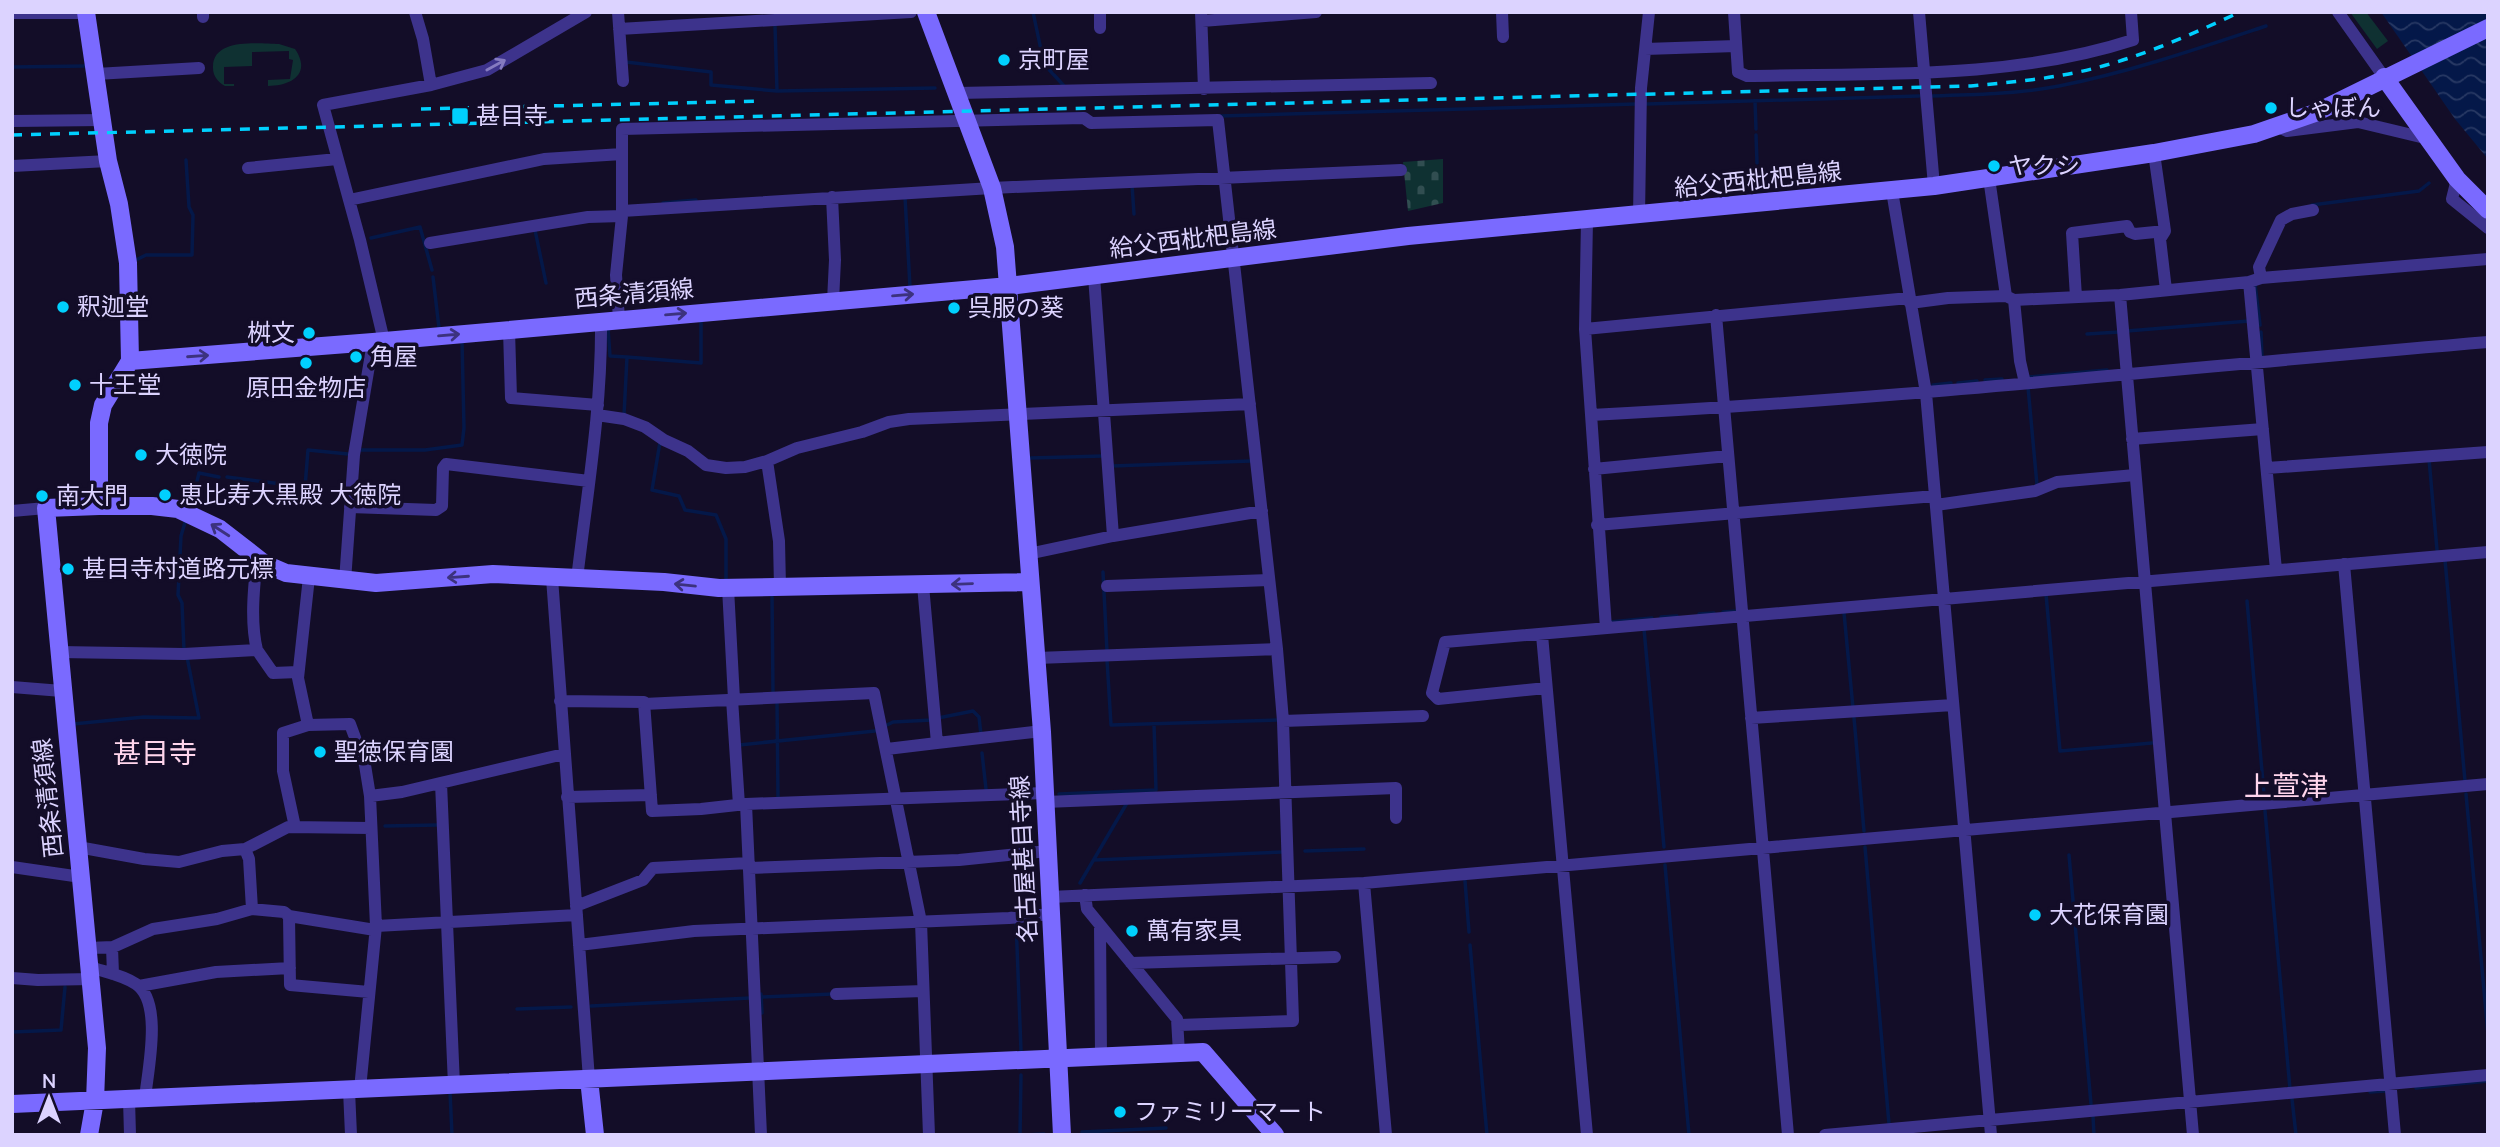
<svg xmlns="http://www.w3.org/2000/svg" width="2500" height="1147" font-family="'Nunito Sans','Noto Sans JP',sans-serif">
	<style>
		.green { fill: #0f3132 }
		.cemetery { fill: url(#cemetery-stones) }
		.water { fill: url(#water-waves) }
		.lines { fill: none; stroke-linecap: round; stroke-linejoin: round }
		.stream { stroke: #041849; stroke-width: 3.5 }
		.street { stroke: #3d338c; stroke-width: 12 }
		.secondary { stroke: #7a6aff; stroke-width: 18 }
		.rail { stroke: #00d0fe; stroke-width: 3.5; stroke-dasharray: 10 9; stroke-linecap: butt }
		.oneway { stroke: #857bc0 }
		.oneway2 { stroke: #3c327e }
		.poi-dot { fill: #00d0fe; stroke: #130d28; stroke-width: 2.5 }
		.labels { text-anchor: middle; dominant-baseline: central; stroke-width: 7; stroke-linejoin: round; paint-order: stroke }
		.poi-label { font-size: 24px; fill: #dcd3ff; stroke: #130d28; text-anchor: start }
		.street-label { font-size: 24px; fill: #dcd3ff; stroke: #130d28 }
		.quarter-label { font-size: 28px; fill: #ffd5ec; stroke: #130d28 }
	</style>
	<defs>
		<pattern id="cemetery-stones" width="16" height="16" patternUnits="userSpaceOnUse" patternTransform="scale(1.75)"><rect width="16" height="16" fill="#0f3132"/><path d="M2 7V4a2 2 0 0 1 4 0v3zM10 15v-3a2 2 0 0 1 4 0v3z" fill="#314e51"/></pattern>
		<pattern id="water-waves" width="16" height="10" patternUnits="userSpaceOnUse" patternTransform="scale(1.75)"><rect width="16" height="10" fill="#041849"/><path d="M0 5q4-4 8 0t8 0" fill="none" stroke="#283964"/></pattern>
	</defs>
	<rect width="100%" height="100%" fill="#130d28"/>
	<path class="green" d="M2350,12H2366L2388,41L2377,49Z
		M279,44L295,49C312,74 291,86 268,86V80L290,79L293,60L289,59V51L252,52V66L224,67V84H234V86H225C218,82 213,76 213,68C212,37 260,44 279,44Z"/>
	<path class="cemetery" d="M1443,159V203L1408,211L1403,162Z"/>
	<path class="water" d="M2381,12H2488V159L2455,119Z"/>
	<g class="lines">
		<path class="stream" d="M1033,12L1044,64L1065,87
			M775,26L777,91L935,88
			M626,62L711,72V85L777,91
			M12,67L86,66
			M1930,96C1972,95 2017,94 2059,86C2130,72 2197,49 2266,26
			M1755,101L1756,129
			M1647,104L1919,96
			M1220,116L1636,104
			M1756,135L1757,163
			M1132,185L1134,214
			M905,197L910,287
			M663,203L696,200
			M2312,205L2419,191L2429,183
			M535,230L546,283
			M371,238L420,227L432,270
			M138,259L146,255H192L193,215L189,207L186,160
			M433,277L439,328
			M2255,284L2260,325
			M608,328L610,356L627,357L624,415
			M2127,331L2249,321
			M2261,332L2262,357
			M2087,334L2119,332
			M627,357L701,363V320
			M2029,377L2107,370
			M1985,380L2002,379
			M1958,383L1977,381
			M1933,385L1951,383
			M2028,387L2037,485
			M660,442L652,490L679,496L685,510L716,515L726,539V579
			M360,450H425L462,445L464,428L462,340
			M1030,458L1103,456
			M2429,459L2437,550
			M1112,464V466L1251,461
			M227,477L305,487L308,450L348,454
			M192,502L199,473L219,477
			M2445,560L2465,781
			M1103,572L1107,652
			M772,593L773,693
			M2046,594L2060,751L2152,743
			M2247,601L2264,794
			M1723,612L1738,611
			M1844,613L1853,708
			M1699,614L1714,613
			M1661,617L1677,616
			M1610,622L1652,618
			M1644,629L1664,847
			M184,650L182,603L178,595L181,536L186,519
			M1107,660L1111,725L1278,720
			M777,701L778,798
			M938,718L973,711L979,717L981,735
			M1854,718L1864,831
			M73,724L144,717L199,718L187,657
			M885,726L893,722L932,720
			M739,745L875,731
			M982,753L986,789
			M1059,794L1156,790L1154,724
			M2466,794L2488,1034
			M2265,811L2290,1089
			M385,826L438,825
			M1865,847L1889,1124
			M1305,851L1364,849
			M2069,855L2091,1104
			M1094,860L1283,852
			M1665,865L1689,1135
			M1465,881L1469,932
			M1080,883L1127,803
			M1016,921L1021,1051
			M1470,945L1487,1135
			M761,994L762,1013
			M761,997L833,994
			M591,1006L750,998
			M517,1009L571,1007
			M12,1032L61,1030L65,987
			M2416,1088L2488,1081
			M450,1092L452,1135
			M2370,1092L2385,1091
			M2292,1099L2296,1135
			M2093,1116L2094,1135
			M1082,1132L1166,1128
			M1020,1135L1021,1075
			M1026,1135L1044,1134"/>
		<path class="street" d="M203,12V17
			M415,12L423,39L431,85
			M618,12L623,81
			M1100,12V28
			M1201,12L1204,89
			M1502,12L1503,37
			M1734,12L1738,72L1747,76C1875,73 2010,80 2133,40L2131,12
			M1919,12L1934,186
			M2338,12L2384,77
			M12,13H86
			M1202,21L1316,12
			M619,29L911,12
			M1645,49L1736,46
			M96,74L199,68
			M958,93L1431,83
			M12,121L103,120
			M2276,126L2287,131L2358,122L2429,139
			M2154,153L2165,231L2160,239L2166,290
			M12,166L108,161
			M248,168L337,159
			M1989,178L2006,296
			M2457,179L2452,199L2488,228
			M1892,191L1926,393L1991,1135
			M832,197L835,260L833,301
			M349,200L544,159L622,154
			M622,211L992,188L1401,170
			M1639,216L1641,88L1649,12
			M1587,220L1585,329L1606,628
			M430,243L588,217L622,216
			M1094,276L1113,536
			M2261,278L2259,267L2281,220L2292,214L2313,210
			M2249,282L2276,570
			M2120,295L2193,1135
			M2076,297L2072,233L2127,226L2130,232L2135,234L2165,231
			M2014,300L2020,361L2025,383
			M1910,303L1948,298L2006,296L2014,300L2120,295L2249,282L2261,278L2488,259
			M1716,315L1788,1135
			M619,319L616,275L622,216V129L1084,118L1091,123L1218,120L1277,649L1283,721L1293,1021L1179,1025
			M1585,329L1909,298
			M509,330L511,398L598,405
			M384,341L360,240L323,105L431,85L487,70L586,12
			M597,415L624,419L645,427L664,440L688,451L706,465L726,468L745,467L767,461L797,448L862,432L889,422L909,419L1250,404
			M1591,415C1890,400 2189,367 2488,342
			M2132,439L2263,429
			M767,461L779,541L780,587
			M2267,468L2488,452
			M1594,469L1728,456
			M1936,505L2035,491L2057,482L2135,475
			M350,507L436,510L442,506L443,468L446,464L589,481
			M12,511L46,508
			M1597,525L1935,496
			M1028,554L1113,536L1262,511
			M257,557C254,587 250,621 257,650
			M2344,564L2395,1135
			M309,577L298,678L308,725L350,724L365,765L370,796L376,926L360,1089
			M552,578L589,1079
			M577,579C587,494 602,407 601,321
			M345,581L354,455L373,342
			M1107,586L1269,580
			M728,588L734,699
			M1542,635L1587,1135
			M59,652L184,654L257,650L273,673L298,672
			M1037,658L1277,649
			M12,687L62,691
			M1546,688L1438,699L1432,693L1445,642L2488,552
			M732,699L739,805
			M560,701L644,702L652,811L701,809L746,804L1045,793
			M644,704L874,693L921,922L929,1135
			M1751,718L1953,705
			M1283,721L1423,716
			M937,743L1042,731
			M887,749L937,743L923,585
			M441,783L454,1085
			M370,796L402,792L564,754
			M567,797L651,795
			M1045,802L1396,788V818
			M746,804L761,1135
			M295,827L283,771V733L308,725
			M78,847L144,859L179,862L222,851L245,849L288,827L371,828
			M245,849L249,859L252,909
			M12,867L81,877
			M749,868L959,860L1048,851
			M1364,883L1386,1135
			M1085,895L1087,909L1177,1019L1179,1053
			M1050,897L1364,883L2488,784
			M576,906L643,880L653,868L749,863
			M289,916L290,985L369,992
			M1100,925L1101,1057
			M376,926L577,915
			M579,945L694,931L1009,918L1051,914
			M112,947L113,974
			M88,948L113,947L153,929L217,919L252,909L284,912L289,916L375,930
			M1131,963L1335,957
			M90,967C105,972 123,975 136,984C163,1002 148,1069 145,1098
			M12,978L38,980L92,979
			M139,986L216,972L290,968
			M836,994L923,991
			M349,1090L351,1135
			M129,1099L130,1135
			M1825,1135L2488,1075"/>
		<path class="secondary" d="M86,12L108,161L119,204L128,263L130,361
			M926,12L992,188L1005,247L1042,732L1062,1135
			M2384,77L2457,179L2488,210
			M130,361L373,342L1009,286L1408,236L1934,186L2154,153L2254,134L2315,113L2488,28
			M99,506H152L178,509L220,529L265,564L286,573L376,583L493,574L664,582L719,588L1030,582
			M589,1079L595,1135
			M12,1104L1203,1052L1275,1135
			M89,1135L95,1101L97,1048L46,508L99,506V423L103,405L130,361"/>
		<path class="rail" d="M421,109L761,101
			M12,135L1971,86C2000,83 2029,81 2057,76C2121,66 2182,39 2240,12"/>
	</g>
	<defs><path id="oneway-shaft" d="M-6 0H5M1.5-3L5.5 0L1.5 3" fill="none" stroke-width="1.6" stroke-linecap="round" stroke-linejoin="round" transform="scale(1.75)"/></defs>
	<use class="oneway" href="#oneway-shaft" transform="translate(496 65) rotate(-29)"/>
	<g class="oneway2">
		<use href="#oneway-shaft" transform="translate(903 295) rotate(-5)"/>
		<use href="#oneway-shaft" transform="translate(676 314) rotate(-5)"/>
		<use href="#oneway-shaft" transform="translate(449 335) rotate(-5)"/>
		<use href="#oneway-shaft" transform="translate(198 356) rotate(-4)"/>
		<use href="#oneway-shaft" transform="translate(220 530) rotate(-147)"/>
		<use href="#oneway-shaft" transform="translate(458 577) rotate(176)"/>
		<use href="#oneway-shaft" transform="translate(962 584) rotate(178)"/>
		<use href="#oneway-shaft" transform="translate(685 585) rotate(-174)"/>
	</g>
	<g class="poi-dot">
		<circle cx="1004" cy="60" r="7"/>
		<circle cx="2271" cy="108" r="7"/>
		<rect x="451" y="107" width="18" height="18" rx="3.5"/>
		<circle cx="1994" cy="166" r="7"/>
		<circle cx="63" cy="307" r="7"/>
		<circle cx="954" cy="308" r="7"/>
		<circle cx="309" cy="333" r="7"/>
		<circle cx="356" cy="357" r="7"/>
		<circle cx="306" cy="363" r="7"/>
		<circle cx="75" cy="385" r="7"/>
		<circle cx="141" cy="455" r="7"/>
		<circle cx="165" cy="495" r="7"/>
		<circle cx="42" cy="496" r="7"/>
		<circle cx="68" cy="569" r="7"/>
		<circle cx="320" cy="752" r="7"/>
		<circle cx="2035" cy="915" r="7"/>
		<circle cx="1132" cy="931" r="7"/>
		<circle cx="1120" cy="1112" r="7"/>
	</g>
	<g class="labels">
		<g class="poi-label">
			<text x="1018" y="60">京町屋</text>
			<text x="2285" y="108">しゃぼん</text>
			<text x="476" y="116">甚目寺</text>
			<text x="2008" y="166">ヤクシ</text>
			<text x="77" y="307">釈迦堂</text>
			<text x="968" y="308">呉服の葵</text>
			<text x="295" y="333" text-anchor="end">桝文</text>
			<text x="370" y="357">角屋</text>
			<text x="89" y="385">十王堂</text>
			<text x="306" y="388" text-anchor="middle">原田金物店</text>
			<text x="155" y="455">大徳院</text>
			<text x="179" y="495">恵比寿大黒殿 大徳院</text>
			<text x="56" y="496">南大門</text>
			<text x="82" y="569">甚目寺村道路元標</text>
			<text x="334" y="752">聖徳保育園</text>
			<text x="2049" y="915">大花保育園</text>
			<text x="1146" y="931">萬有家具</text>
			<text x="1134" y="1112">ファミリーマート</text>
		</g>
		<g class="street-label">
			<text transform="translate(1758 180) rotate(-6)">給父西枇杷島線</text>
			<text transform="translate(1193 239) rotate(-7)">給父西枇杷島線</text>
			<text transform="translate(634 294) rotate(-5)">西条清須線</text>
			<text transform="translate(48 798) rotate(-96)">西条清須線</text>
			<text transform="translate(1024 859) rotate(-93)">名古屋甚目寺線</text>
		</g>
		<g class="quarter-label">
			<text x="155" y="754">甚目寺</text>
			<text x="2286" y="787">上萱津</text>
		</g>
	</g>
	<rect width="2500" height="1147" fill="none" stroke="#dcd3ff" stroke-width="28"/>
	<g transform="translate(49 1098)" stroke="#130d28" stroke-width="5" paint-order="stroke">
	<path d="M0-5L12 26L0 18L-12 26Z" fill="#dcd3ff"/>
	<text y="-10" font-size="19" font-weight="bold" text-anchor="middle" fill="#dcd3ff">N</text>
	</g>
</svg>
